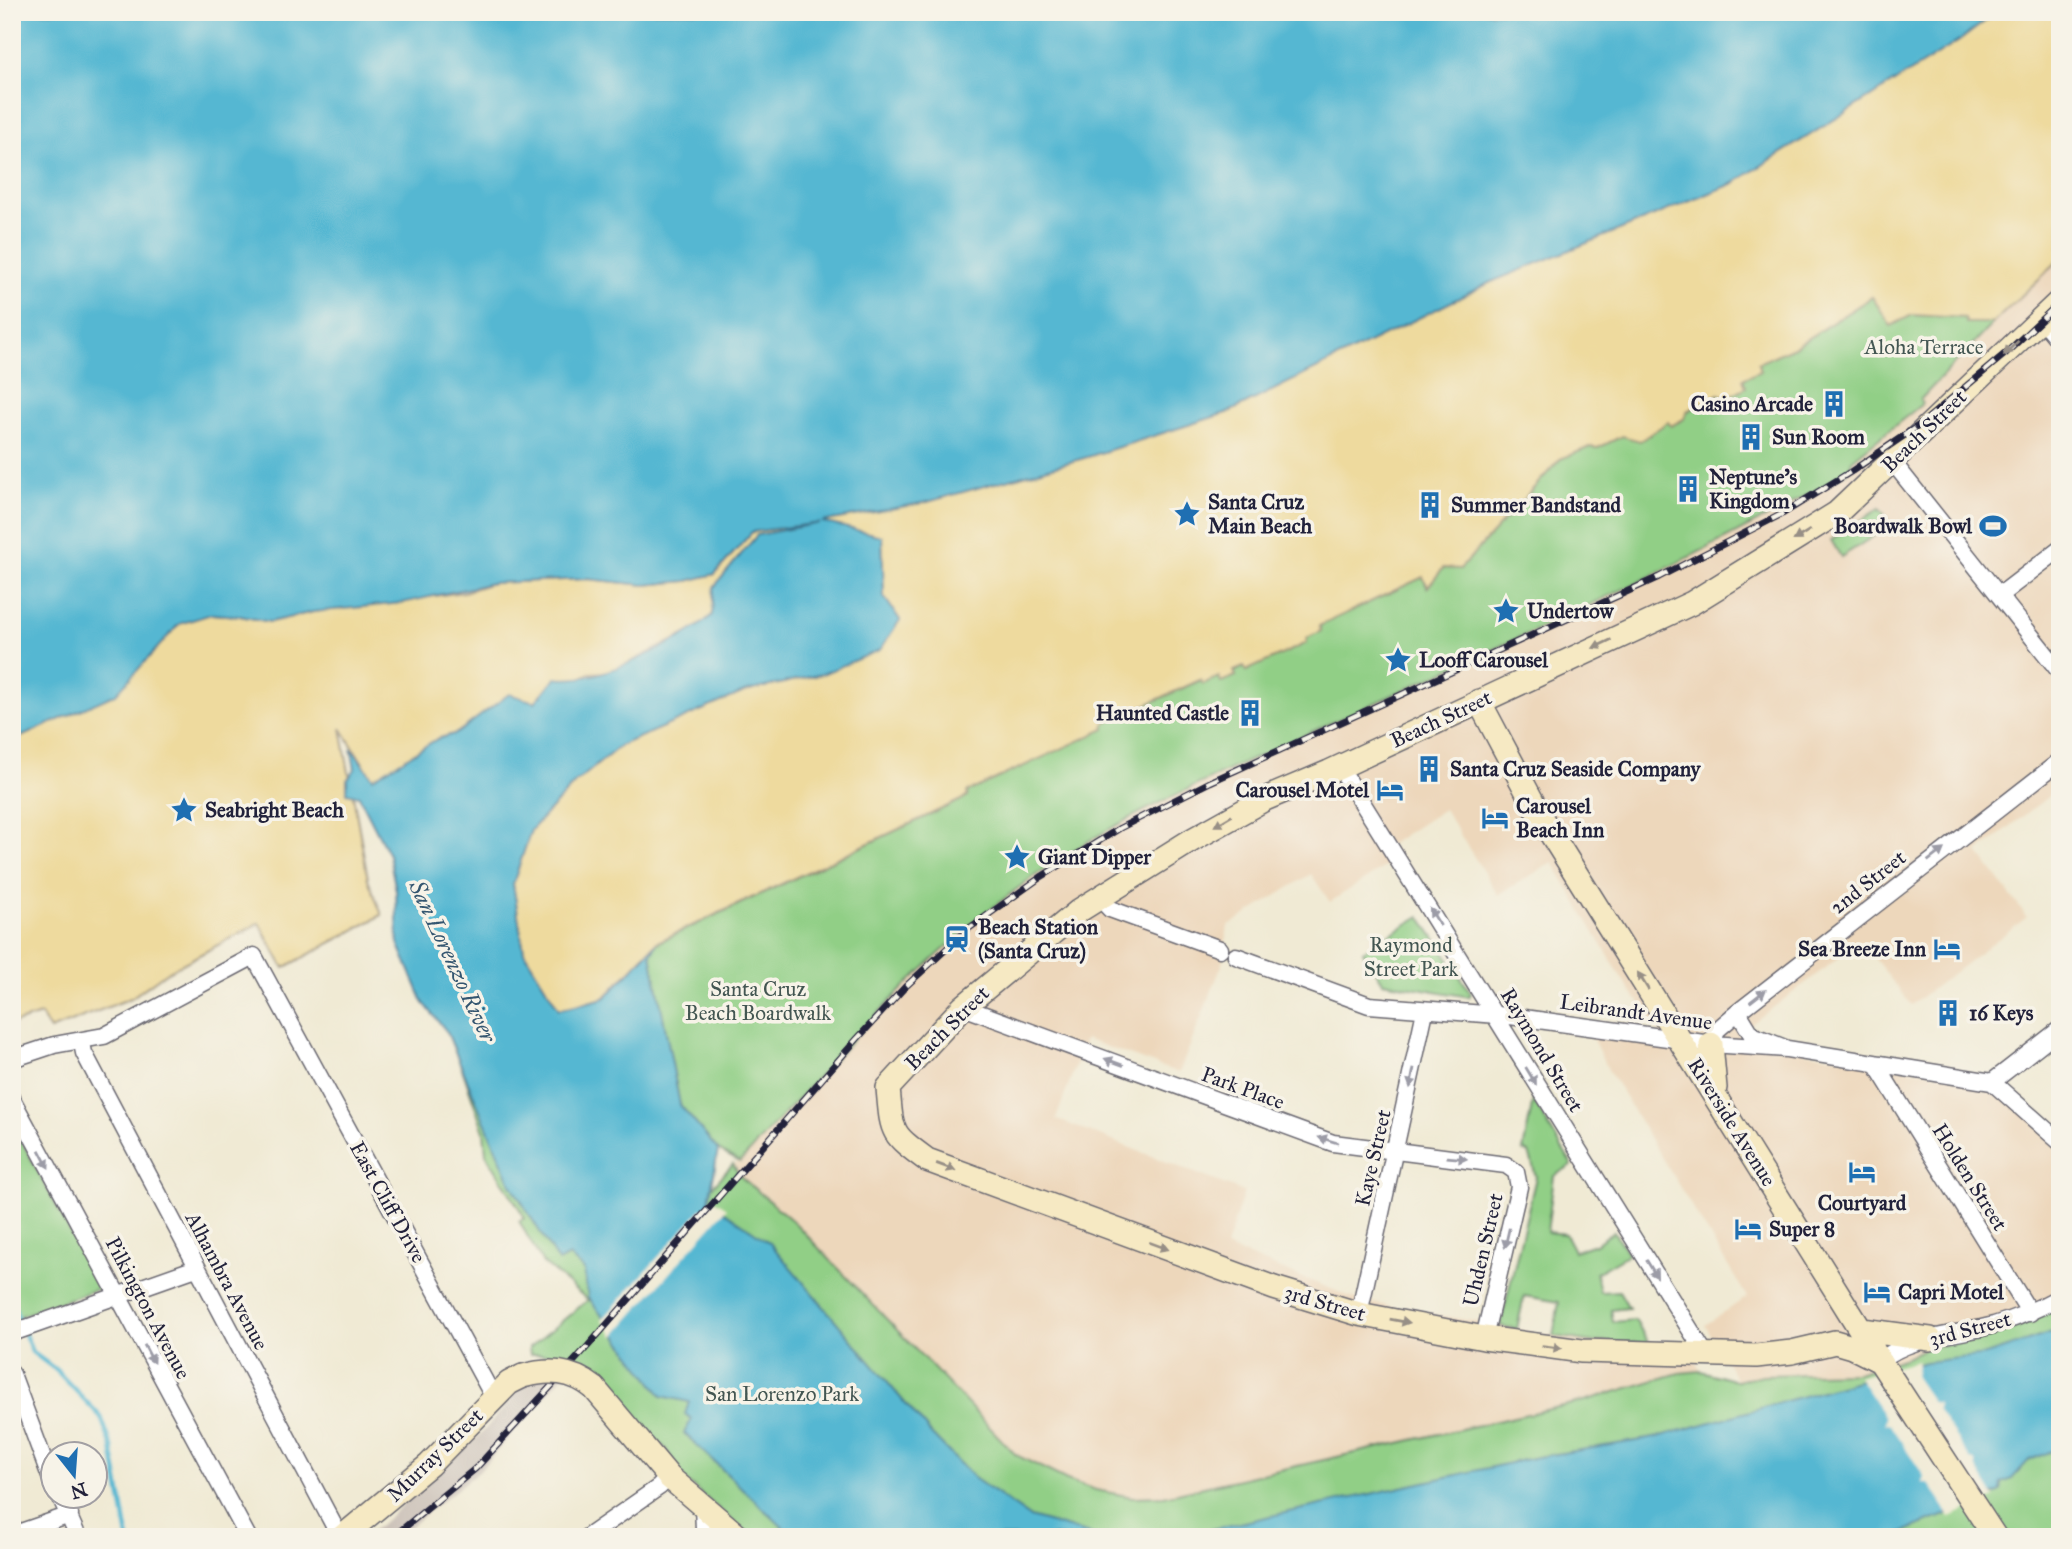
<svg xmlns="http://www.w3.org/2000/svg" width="2072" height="1549" font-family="'IM FELL Great Primer',serif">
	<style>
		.built { fill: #edd7bb }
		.industrial { fill: #ccc2b9 }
		.green { fill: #91cf86; stroke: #5a7860; stroke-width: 2 }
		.sand { fill: #eeda9e; stroke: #887e6c; stroke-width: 2 }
		.water { fill: #54b7d2; stroke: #3b6c86; stroke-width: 2 }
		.pier { fill: #f0ead4 }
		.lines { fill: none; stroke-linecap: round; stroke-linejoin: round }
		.stream { stroke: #54b7d2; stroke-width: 4.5 }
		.street-casing { stroke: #6a6871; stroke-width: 19 }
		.secondary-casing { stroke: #6a6871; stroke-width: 26 }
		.street { stroke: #fff; stroke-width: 16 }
		.secondary { stroke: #f6e9c3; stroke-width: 23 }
		.rail-casing { stroke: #22223b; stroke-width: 7 }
		.rail { stroke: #f7f3e8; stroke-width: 4.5; stroke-dasharray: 13; stroke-linecap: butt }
		.secondary-bridge-casing { stroke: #6a6871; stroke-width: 26; stroke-linecap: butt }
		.secondary-bridge { stroke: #f6e9c3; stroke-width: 23 }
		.oneway { fill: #978f86 }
		.oneway2 { fill: #9c9ca7 }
		.labels { text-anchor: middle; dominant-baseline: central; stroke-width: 7; stroke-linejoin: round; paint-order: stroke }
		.park-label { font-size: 21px; fill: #435652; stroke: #f7f3e8 }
		.poi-label { font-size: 21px; font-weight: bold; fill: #22223b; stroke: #f7f3e8; text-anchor: start }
		.street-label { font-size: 21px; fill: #22223b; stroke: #f7f3e8 }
		.water-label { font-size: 23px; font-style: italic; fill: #345670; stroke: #f7f3e8 }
	</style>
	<rect width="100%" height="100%" fill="#f7f3e8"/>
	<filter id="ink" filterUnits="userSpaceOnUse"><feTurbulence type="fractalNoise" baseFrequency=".0143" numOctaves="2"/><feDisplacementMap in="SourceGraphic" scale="14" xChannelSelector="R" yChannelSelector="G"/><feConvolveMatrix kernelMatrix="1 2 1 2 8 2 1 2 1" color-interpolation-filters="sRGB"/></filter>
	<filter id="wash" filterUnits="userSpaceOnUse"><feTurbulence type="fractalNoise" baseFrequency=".00686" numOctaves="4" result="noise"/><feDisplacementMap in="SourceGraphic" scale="28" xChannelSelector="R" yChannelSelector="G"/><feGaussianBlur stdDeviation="1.57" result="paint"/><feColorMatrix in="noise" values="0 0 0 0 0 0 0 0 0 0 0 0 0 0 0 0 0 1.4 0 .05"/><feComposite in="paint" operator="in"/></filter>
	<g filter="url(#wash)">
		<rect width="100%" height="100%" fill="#f0ead4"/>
		<path class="built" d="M2060,259V787L1978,852L2027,917L1911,1005L1861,941L1746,1028L1735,1041L1992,1082L2060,1138V1306L1998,1335L1925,1348L1906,1358L1856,1373L1737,1381L1705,1325L1747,1297L1610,1073L1586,1026L1662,1035L1621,977L1553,862L1498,895L1444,809L1387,846L1394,857L1386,866L1330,902L1311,874L1228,926L1222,965L1179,1073L1085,1039L1056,1119L1244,1192L1226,1247L1361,1301L1586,1342L1684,1344L1701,1371L1679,1373L1581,1402L1208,1487L1153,1497L1121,1496L1066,1481L1016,1455L795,1223L739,1175L733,1164L739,1162L718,1150L1203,684L1423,577L1669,422L1993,323Z"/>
		<path class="industrial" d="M549,1354L570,1368L478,1472L397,1537H362L379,1526L483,1432Z"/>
		<path class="green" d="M1872,297L1912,315L1966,318V323H1993L1920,400L1922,404L1852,460L1847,472C1672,575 1483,652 1298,738C1207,781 1111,820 1029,880C919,959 832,1063 740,1162L718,1150L680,1105L651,954L657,943L961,800L966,792L1105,728L1103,724L1201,680L1219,677L1222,682L1236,676L1234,672L1244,667L1246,671L1306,638L1319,626L1423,577L1427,587L1443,568L1460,569L1560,459L1590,447L1598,448L1622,436L1650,435L1649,432L1719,394L1728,397L1757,363L1794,347Z
			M1880,508L1891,525L1841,557L1831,540Z
			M411,904L645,1228L713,1186L733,1164L739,1175L795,1223L1016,1455L1067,1480L1096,1490L1132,1497L1164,1496L1581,1402L1679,1373L1701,1371L1737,1381L1762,1375L1857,1373L1906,1358L1925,1348L1998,1335L2060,1306V1537H751L684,1479L665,1448L598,1387L549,1354H530L529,1348L588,1300L542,1262L519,1221L525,1218L486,1154L484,1132L461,1066L397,909V906Z
			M1420,916L1471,993L1469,997L1383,982L1363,951Z
			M1533,1100L1572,1165L1554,1176L1547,1232L1565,1234L1574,1251L1595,1244L1614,1232L1628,1254L1596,1273L1600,1292L1619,1291L1629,1308L1611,1310L1613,1322L1635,1320L1649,1343L1593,1342L1553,1336L1559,1302L1524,1296L1517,1329L1500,1326L1536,1177L1529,1152L1523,1151Z
			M12,1123L100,1288L12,1319Z"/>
		<path class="sand" d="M1997,12H2060V259L1993,323H1966L1965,318L1912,315L1891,326L1872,297L1794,347L1758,363L1760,371L1743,379L1746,387L1728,397L1719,394L1687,411L1684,419L1671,426L1668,422L1640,441L1622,436L1598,448L1590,447L1560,459L1460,569L1443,568L1428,587L1423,577L1319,626L1321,631L1307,638V643L1246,671L1244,667L1234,671L1236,676L1221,682L1219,677L1203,684L1200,680L1104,724L1105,729L967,792L968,796L961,800L657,942L604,998L559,1009L524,952L513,884L531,830L575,783L621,745L744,692L822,674L900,620L884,597L882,536L714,587L713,615L698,628L611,672L590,673L535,702L478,719L457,733L437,739L373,779L341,728L368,879L382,915L284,968L259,923L167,972L131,998L50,1030L41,1015L12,1024V741L115,694L179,624L211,614L240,616L270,622L313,612L464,592L492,583L587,579L645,585L687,581L715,574L752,532L927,502L1084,458L1229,412L1491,282L1732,184L1959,41Z"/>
		<path class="water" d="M12,12H1997L1959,41L1732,184L1491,282L1229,412L1084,458L927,502L822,522L882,536L884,597L900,620L880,650L822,674L744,692L621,745L575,783L531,830L513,884L524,952L559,1009L605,998L657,943L651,954L680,1105L718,1150L709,1201L770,1243L932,1435L974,1478L1030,1517L1097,1536H1181L1537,1457L1654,1438L1925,1362L1986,1355L2060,1330V1448L2029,1460L2012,1479L2002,1483L2001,1492L1891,1537H793L684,1433L692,1419L685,1414L689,1402L662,1396L588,1297L584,1270L569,1256L558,1262L511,1184L447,1032L423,1002L398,943L396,890L389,855L359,796L347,793V780L355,769L351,748L373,778L437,739L457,733L509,694L535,702L556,678C594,685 682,643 712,615L714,587L757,535L820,523L752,532L715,574L687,581L645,585L587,579L492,583L402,603L313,612L270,622L240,616L211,614L179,624L116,694L12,741Z"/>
		<path class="pier" d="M713,1199L727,1208L614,1336L602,1320L702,1208L705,1209Z
			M1918,1361L1915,1377L1932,1402L1938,1403L1937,1409L1971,1460L1976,1462V1467L1995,1498L1950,1517L1929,1483H1922L1924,1476L1890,1425L1884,1424L1885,1417L1858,1377Z"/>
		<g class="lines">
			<path class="stream" d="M12,1302L32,1352L56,1370L101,1417L112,1447L128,1537"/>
		</g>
	</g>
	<g filter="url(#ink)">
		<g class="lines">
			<defs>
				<path id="street" d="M2041,319L2060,342
					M1892,461L2060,672
					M2000,595L2060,549
					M1340,767L1706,1355
					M1099,897L1110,909L1220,949
					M1236,956L1369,1005L1510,1016L1711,1044L1787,1049L1992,1082L2060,1142
					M963,1007L1333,1143L1506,1165L1516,1172L1519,1187L1484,1338
					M1738,1012L1752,1035L1785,1048
					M82,1043L84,1053L340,1537
					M1711,1044L1717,1030L1738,1012L2060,761
					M12,1059L54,1045L104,1036L254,956L494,1398
					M1875,1063L2030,1313
					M1992,1082L2060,1029
					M12,1099L248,1537
					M1359,1314L1425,1011
					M12,1333L196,1268
					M1880,1361C1909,1336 1958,1335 1994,1325C2017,1318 2038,1309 2060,1297
					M12,1374L52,1482
					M60,1496L78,1537
					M703,1506L704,1530L708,1537
					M12,1535L70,1515
					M587,1537L659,1487L669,1477"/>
				<path id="secondary" d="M1479,701L1540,816L1880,1361L1995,1537
					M1711,1044L1715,1088
					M1862,1330L1930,1339
					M1880,1361L1852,1347L1835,1342L1792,1352L1756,1356L1582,1351L1484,1338L1359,1314L1274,1288L927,1160C890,1133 892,1133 888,1088L963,1007L1080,910L1192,840L1265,799L1329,772L1692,603L1837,513L2060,301
					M594,1388L669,1477L739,1537
					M342,1537L429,1465L509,1383L523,1376"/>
			</defs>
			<use href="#street" class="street-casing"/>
			<use href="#secondary" class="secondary-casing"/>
			<use href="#street" class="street"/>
			<use href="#secondary" class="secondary"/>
			<defs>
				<path id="rail" d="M393,1537L476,1468L588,1346L857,1039L905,987L968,929L1041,877L1120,828L1210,782L1659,577L1782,514L1852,471L1921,424L2006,353L2060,302"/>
			</defs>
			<use href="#rail" class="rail-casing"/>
			<use href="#rail" class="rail"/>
			<defs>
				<path id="secondary-bridge" d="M523,1376C549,1369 572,1370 594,1388"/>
			</defs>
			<use href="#secondary-bridge" class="secondary-bridge-casing"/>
			<use href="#secondary-bridge" class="secondary-bridge"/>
		</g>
		<defs><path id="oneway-solid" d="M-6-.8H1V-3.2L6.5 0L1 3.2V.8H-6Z" transform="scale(1.75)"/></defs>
		<g class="oneway">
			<use href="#oneway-solid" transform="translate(2011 348) rotate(136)"/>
			<use href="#oneway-solid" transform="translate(1802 535) rotate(148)"/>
			<use href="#oneway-solid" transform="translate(1602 644) rotate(155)"/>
			<use href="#oneway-solid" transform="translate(1223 821) rotate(149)"/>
			<use href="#oneway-solid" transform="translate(1643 981) rotate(-122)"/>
			<use href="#oneway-solid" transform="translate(946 1167) rotate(20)"/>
			<use href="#oneway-solid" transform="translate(1159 1246) rotate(20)"/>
			<use href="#oneway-solid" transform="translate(1400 1321) rotate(10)"/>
			<use href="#oneway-solid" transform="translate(1552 1347) rotate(8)"/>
		</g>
		<g class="oneway2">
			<use href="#oneway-solid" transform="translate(1936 855) rotate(-37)"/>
			<use href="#oneway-solid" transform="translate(1435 917) rotate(-122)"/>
			<use href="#oneway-solid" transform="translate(1758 996) rotate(-38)"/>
			<use href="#oneway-solid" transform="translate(1114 1062) rotate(-160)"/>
			<use href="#oneway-solid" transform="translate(1531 1076) rotate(59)"/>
			<use href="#oneway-solid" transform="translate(1412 1078) rotate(101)"/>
			<use href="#oneway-solid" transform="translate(1328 1140) rotate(-163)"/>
			<use href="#oneway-solid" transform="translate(1457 1158) rotate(5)"/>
			<use href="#oneway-solid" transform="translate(44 1159) rotate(62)"/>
			<use href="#oneway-solid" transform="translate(1507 1238) rotate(103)"/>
			<use href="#oneway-solid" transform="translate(1652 1269) rotate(58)"/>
			<use href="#oneway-solid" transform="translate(149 1354) rotate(62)"/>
		</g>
	</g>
	<defs>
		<symbol id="building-bare" viewBox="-9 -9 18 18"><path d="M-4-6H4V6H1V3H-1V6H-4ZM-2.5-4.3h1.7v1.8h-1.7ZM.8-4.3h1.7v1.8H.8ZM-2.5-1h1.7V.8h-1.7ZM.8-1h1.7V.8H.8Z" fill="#1f6fb2" stroke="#f7f3e8" stroke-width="2.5" paint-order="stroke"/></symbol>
		<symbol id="sight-bare" viewBox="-9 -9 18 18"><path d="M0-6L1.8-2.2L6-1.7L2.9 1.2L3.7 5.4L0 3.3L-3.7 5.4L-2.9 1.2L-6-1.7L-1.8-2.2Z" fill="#1f6fb2" stroke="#f7f3e8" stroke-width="2.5" paint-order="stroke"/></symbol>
		<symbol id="stadium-bare" viewBox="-9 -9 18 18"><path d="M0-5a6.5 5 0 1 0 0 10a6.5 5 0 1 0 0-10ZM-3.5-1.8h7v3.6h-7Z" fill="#1f6fb2" stroke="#f7f3e8" stroke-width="2.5" paint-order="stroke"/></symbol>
		<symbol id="hotel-bare" viewBox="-9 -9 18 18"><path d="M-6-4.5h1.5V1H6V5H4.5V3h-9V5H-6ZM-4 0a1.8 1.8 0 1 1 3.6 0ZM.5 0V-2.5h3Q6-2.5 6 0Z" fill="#1f6fb2" stroke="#f7f3e8" stroke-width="2.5" paint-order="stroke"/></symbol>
		<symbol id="station-bare" viewBox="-9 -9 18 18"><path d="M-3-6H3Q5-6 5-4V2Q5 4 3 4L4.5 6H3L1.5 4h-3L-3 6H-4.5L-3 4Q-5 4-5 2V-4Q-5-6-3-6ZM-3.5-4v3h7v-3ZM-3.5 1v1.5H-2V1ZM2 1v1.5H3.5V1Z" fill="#1f6fb2" stroke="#f7f3e8" stroke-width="2.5" paint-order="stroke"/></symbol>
	</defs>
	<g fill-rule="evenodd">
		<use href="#building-bare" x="1815" y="385" width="38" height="38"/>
		<use href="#building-bare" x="1732" y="418" width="38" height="38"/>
		<use href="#building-bare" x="1669" y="470" width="38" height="38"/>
		<use href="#building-bare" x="1411" y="486" width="38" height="38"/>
		<use href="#sight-bare" x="1168" y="495" width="38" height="38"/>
		<use href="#stadium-bare" x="1974" y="507" width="38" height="38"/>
		<use href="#sight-bare" x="1487" y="592" width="38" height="38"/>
		<use href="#sight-bare" x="1379" y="641" width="38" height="38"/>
		<use href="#building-bare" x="1231" y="694" width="38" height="38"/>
		<use href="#building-bare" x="1410" y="750" width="38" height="38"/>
		<use href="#hotel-bare" x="1371" y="771" width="38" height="38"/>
		<use href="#sight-bare" x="165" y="791" width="38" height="38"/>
		<use href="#hotel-bare" x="1476" y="799" width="38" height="38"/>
		<use href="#sight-bare" x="998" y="838" width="38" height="38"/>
		<use href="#station-bare" x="938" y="920" width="38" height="38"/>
		<use href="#hotel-bare" x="1928" y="930" width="38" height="38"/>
		<use href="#building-bare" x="1929" y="994" width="38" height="38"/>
		<use href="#hotel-bare" x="1843" y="1153" width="38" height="38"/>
		<use href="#hotel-bare" x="1729" y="1210" width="38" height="38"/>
		<use href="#hotel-bare" x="1858" y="1273" width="38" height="38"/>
	</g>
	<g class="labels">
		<g class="park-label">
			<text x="1924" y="347">Aloha Terrace</text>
			<text x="1411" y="945">Raymond<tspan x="1411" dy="24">Street Park</tspan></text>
			<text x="758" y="989">Santa Cruz<tspan x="758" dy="24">Beach Boardwalk</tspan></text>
			<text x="782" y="1394">San Lorenzo Park</text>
		</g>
		<g class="poi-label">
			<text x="1813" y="404" text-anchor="end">Casino Arcade</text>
			<text x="1772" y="437">Sun Room</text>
			<text x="1709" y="477">Neptune's<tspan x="1709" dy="24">Kingdom</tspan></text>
			<text x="1208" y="502">Santa Cruz<tspan x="1208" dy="24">Main Beach</tspan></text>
			<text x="1451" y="505">Summer Bandstand</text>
			<text x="1972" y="526" text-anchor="end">Boardwalk Bowl</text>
			<text x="1527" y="611">Undertow</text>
			<text x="1419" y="660">Looff Carousel</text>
			<text x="1229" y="713" text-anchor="end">Haunted Castle</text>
			<text x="1450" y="769">Santa Cruz Seaside Company</text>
			<text x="1369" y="790" text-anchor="end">Carousel Motel</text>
			<text x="1516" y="806">Carousel<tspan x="1516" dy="24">Beach Inn</tspan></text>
			<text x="205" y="810">Seabright Beach</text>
			<text x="1038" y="857">Giant Dipper</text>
			<text x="978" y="927">Beach Station<tspan x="978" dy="24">(Santa Cruz)</tspan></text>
			<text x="1926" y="949" text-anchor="end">Sea Breeze Inn</text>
			<text x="1969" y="1013">16 Keys</text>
			<text x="1862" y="1203" text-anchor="middle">Courtyard</text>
			<text x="1769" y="1229">Super 8</text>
			<text x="1898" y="1292">Capri Motel</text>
		</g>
		<g class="street-label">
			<text transform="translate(1924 431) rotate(-44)">Beach Street</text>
			<text transform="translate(1441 719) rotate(-25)">Beach Street</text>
			<text transform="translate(1868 882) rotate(-38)">2nd Street</text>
			<text transform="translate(1636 1012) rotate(8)">Leibrandt Avenue</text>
			<text transform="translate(947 1028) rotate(-45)">Beach Street</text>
			<text transform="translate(1542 1050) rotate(59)">Raymond Street</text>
			<text transform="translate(1243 1088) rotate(20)">Park Place</text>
			<text transform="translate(1732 1122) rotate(58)">Riverside Avenue</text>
			<text transform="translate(1373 1158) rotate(-77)">Kaye Street</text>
			<text transform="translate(1970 1177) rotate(58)">Holden Street</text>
			<text transform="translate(388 1202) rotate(61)">East Cliff Drive</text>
			<text transform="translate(1483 1250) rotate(-77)">Uhden Street</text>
			<text transform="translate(227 1281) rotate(62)">Alhambra Avenue</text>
			<text transform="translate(1325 1303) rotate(16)">3rd Street</text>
			<text transform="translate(148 1308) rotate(62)">Pilkington Avenue</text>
			<text transform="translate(1970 1329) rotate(-15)">3rd Street</text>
			<text transform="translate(435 1455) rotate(-44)">Murray Street</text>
		</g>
		<g class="water-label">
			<text transform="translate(453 961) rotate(65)">San Lorenzo River</text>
		</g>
	</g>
	<rect width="2072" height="1549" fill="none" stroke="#f7f3e8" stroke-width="42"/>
	<g transform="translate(74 1475) rotate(163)"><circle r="33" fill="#f7f3e8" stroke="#a29fa3" stroke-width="2"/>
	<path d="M0-5L12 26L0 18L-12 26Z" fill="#1f6fb2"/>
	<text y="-10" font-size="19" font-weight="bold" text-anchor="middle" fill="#22223b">N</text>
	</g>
</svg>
